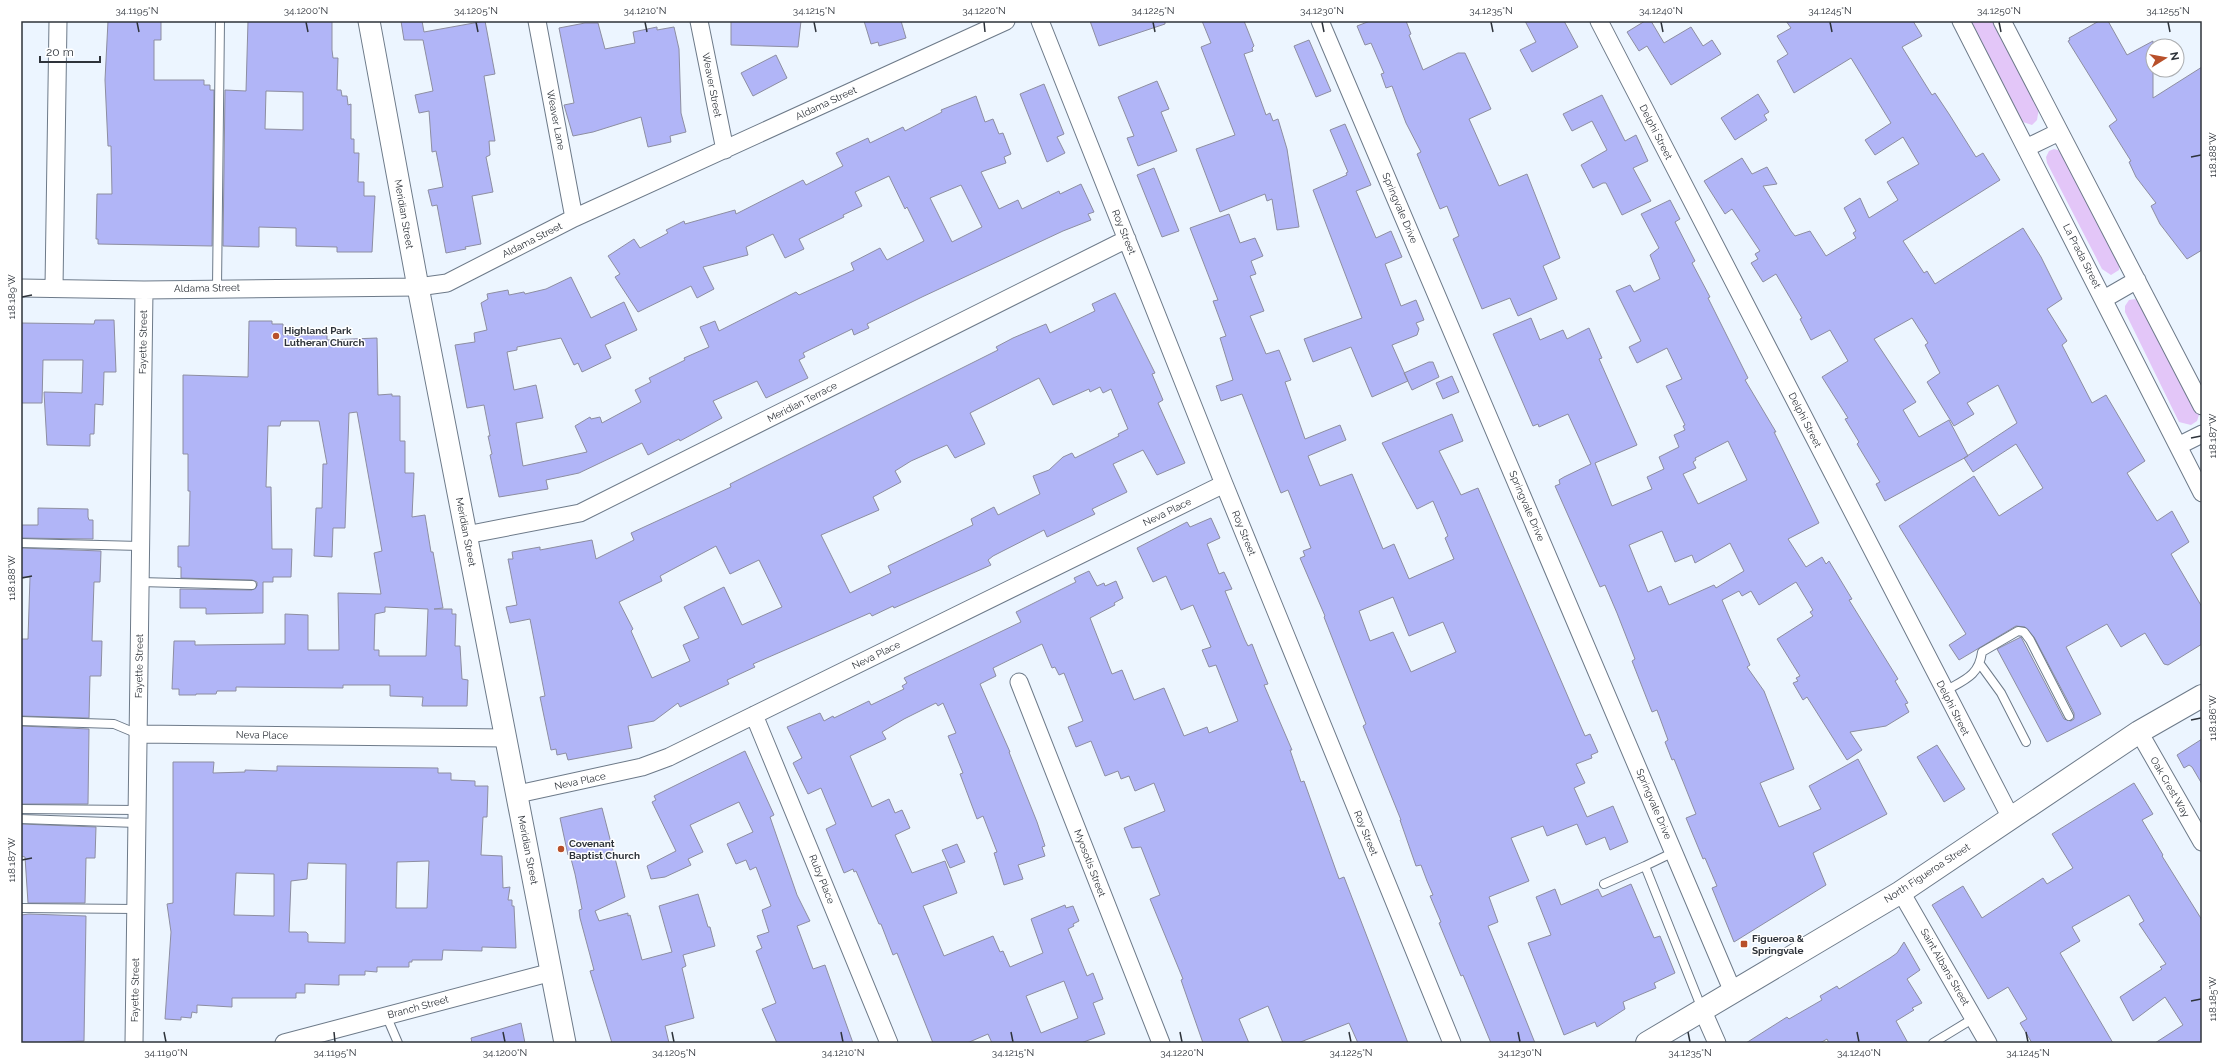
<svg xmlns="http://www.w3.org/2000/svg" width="2223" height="1064" font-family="Raleway,sans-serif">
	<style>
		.green { fill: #e3c6f8 }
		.building { fill: #b1b5f7; stroke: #8d8ea1; fill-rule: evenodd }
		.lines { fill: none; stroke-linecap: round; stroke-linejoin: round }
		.service-casing { stroke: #6d7a89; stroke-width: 10 }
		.minor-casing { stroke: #6d7a89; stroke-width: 19 }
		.tertiary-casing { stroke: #6d7a89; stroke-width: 23 }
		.secondary-casing { stroke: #6d7a89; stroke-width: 24 }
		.service { stroke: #fff; stroke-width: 8 }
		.minor { stroke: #fff; stroke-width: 17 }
		.tertiary { stroke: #fff; stroke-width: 21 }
		.secondary { stroke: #fff; stroke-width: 22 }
		.ticks { fill: none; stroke: #2e333a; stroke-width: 1.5 }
		.poi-dot { fill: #b8502a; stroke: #fff; stroke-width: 1.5 }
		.labels { text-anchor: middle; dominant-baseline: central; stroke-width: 3; stroke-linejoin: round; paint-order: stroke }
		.street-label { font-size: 10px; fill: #2e333a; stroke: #fff }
		.poi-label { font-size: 10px; font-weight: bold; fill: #2e333a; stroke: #fff; text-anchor: start }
		.neatline { fill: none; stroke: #2e333a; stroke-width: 1.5 }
		.ticks-label { font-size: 10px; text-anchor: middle; fill: #2e333a }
	</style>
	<rect width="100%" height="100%" fill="#ecf5ff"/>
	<path class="green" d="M1969,21H1994L2039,108L2037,120L2032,125L2023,122Z
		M2054,149L2061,151L2120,263L2119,270L2111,275L2102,269L2047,163L2046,157L2049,151Z
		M2135,299L2142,304L2200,412L2197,421L2191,425L2179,422L2125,312V306L2129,300Z"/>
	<path class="building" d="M108,21H161V40H154V80H204V85H210V90H214L212,246L98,244V239H96L97,194H112L111,146H108L105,80Z
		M248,21H332V50L333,58H338L337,90H341L342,96H347L348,105L351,104V139H354V153H359L358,182H364V196H375L372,252H337V247L296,246V228L259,227V247L223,246L225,90L246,91ZM266,91L303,92V130L265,129Z
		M401,21H422L424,32L485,21L495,74L484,76L495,141H489L490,155L486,157L493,192L472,196L481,244L465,247L466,249L446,253L437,205L432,206L428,190L443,187L436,151L432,152L429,111L419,113L415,95L433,91L423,40H404Z
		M731,21H801L798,47L731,45Z
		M864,21H901L906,38L879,46L878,42L871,44Z
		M1090,21H1165V24L1099,46Z
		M1202,21H1244L1254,46L1252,48L1253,51L1244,54L1266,115L1270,113L1273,121L1278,119L1287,149L1299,227L1277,230L1272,199L1267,201L1265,194L1220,212L1196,149L1235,135L1201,47L1211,43Z
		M1370,21H1406L1411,34L1409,35L1423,70L1458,53H1465L1491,109L1469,119L1499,186L1527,174L1560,258L1543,266L1557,299L1518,316L1510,298L1482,309L1453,239L1459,236L1447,206L1440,209L1417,154L1421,152L1406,123L1392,86L1386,88L1381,74L1384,73L1371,43L1365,45L1357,26Z
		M1525,21H1564L1578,47L1532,72L1520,50L1536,42Z
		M1645,21H1651L1664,43L1691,27L1703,46L1712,40L1721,54L1671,85L1647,46L1639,51L1627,32Z
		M1786,21H1913L1922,36L1902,47L1932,95L1935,93L1949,114L1976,157L1983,153L2000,180L1903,241L1924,273L1927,271L1935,284L2023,228L2041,257L2062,299L2047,309L2067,341L2062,345L2092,403L2106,395L2145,461L2127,473L2157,521L2172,511L2189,542L2171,554L2202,607V644L2168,665L2164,664L2145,633L2121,647L2107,624L2066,647L2101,714L2047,742L1997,649L2021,637L2064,719L2071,721L2074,719V713L2034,637L2025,627L2016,626L1959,660L1949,645L1966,634L1899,526L1974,476L1999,516L2043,488L2016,444L1973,472L1964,458L2017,423L1998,385L1967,403L1974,414L1954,426L1927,382L1940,373L1925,345L1928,343L1912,318L1874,339L1916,402L1903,410L1919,437L1949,420L1968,456L1885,501L1876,484L1880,482L1857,444L1859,442L1845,419L1848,418L1822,377L1848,361L1830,330L1811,340L1800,319L1802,318L1776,274L1763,282L1751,263L1758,259L1755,254L1760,251L1732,209L1725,214L1704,181L1742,158L1752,174L1767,167L1777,184L1763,186L1791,231L1795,236L1810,231L1826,256L1856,238L1853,233L1856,231L1844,208L1860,198L1869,218L1898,200L1887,182L1919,164L1903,137L1875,155L1865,140L1891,123L1851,58L1794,93L1777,61L1788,54L1777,36L1791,28Z
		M2099,21H2108L2127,55L2153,41V98L2202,67V250L2187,259L2160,224L2151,206L2156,203L2136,177L2129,162L2131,161L2109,126L2117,120L2068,41L2070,40L2069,38Z
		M585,23H598L605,49L635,43L633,32L657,27V30L674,27L679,49L681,113L686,132L670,136L671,142L648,147L641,117L593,132L573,136L564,105L574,103L559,28Z
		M1309,40L1331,91L1316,97L1294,46Z
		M776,55L787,78L753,96L741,73Z
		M1157,81L1169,109L1161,112L1177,151L1138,166L1127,138L1134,136L1118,97Z
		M1044,84L1064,134L1057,137L1065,153L1047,162L1020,94Z
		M1758,94L1769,112L1764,115L1767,120L1735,140L1721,118Z
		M1602,95L1625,141L1636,135L1648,161L1633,168L1651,201L1622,215L1606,183H1603L1593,188L1581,165L1607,150L1592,121L1572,131L1563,114Z
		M976,96L985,122L993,119L999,134L1003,133L1011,154L1004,157L1006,163L981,172L999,209L1018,200L1022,209L1059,191L1060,194L1081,184L1094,212L1088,214L1091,220L1063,231L922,297L867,324L869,328L854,335L852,329L807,351L803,353L805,357L799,360L808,378L766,398L757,381L713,401L722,418L680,441L679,439L648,455L642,443L579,473L546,480L548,489L499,497L490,455L492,454L488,436H490L484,405L467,408L455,345L475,342L474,333L487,330L481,303L488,299L487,294L508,290L509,295L524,292L525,294L546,289L571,277L591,318L624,302L637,330L605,345L611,358L582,372L578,363L574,365L561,338L517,347V350L507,352L514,390L536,385L543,418L516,423L523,466L587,452L575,426L590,417L591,419L600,417L602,423L641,402L635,390L651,382L649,378L685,360L684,358L709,347L700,327L715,321L719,331L796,292L799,295L854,270L851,263L880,248L887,260L924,241L907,207L905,209L889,176L855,192L862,206L843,215L844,217L799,239L804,249L785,258L773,234L746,247L748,255L703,267L714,289L697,298L691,286L638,312L615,277L620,274L608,256L634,239L640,248L668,233L666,230L684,221L685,224L735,210L736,214L803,180L806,185L843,166L836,153L868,138L870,143L903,127L905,131L942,112L941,110ZM961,185L982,227L952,242L930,198Z
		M1345,124L1371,185L1356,191L1376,238L1391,231L1402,257L1385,264L1401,306L1416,300L1424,320L1416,323L1419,329L1417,335L1392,345L1408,381L1372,397L1351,347L1313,362L1304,339L1362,318L1313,190L1347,175L1346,173L1348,172L1330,130Z
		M1154,168L1179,231L1162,237L1137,175Z
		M1670,200L1680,219L1675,222L1695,261L1692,263L1710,297L1708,298L1748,378L1745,380L1776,432H1774L1819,523L1788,539L1806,567L1822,557L1826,564L1829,561L1852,599L1849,600L1898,679L1895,681L1908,703L1905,704L1909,712L1886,726L1850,732L1862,750L1847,760L1807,697L1803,700L1793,683L1798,681L1796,678L1800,676L1777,639L1813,616L1810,612L1813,610L1796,582L1759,605L1751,591L1742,596L1739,591L1722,600L1750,665L1747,667L1764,691L1794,769L1760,783L1779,827L1821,809L1809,786L1858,759L1887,814L1813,853L1826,885L1734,942L1712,888L1717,886L1705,858L1703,859L1686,818L1696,814L1674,759L1672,760L1665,742L1668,740L1657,710L1652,712L1632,661L1635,659L1617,613L1605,585L1600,587L1555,486L1560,484L1559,480L1564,477L1591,464L1568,414L1539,427L1538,424L1533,426L1493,334L1531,318L1540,340L1563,330L1567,339L1589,328L1602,358L1599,359L1637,445L1595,463L1612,506L1652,489L1647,477L1664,469L1659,457L1679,447L1674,435L1685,430L1683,426L1685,425L1666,386L1682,379L1667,348L1637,363L1629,347L1641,341L1616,291L1630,285L1634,292L1660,279L1650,255L1659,248L1641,214ZM1728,441L1747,480L1698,504L1683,474L1696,468L1693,462L1696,460L1695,458ZM1662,531L1675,562L1692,555L1695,563L1730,543L1744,571L1716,588L1714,585L1669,605L1661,586L1648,592L1629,545Z
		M1229,214L1240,243L1255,238L1263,256L1251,261L1256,274L1250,276L1264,311L1250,316L1266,354L1279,350L1291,380L1285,382L1305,439L1340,425L1346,440L1308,456L1320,486L1352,474L1383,549L1394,544L1409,579L1454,559L1445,538L1448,536L1433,501L1417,509L1382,443L1452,414L1463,441L1439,451L1461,495L1478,488L1581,727L1585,736L1590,734L1598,752L1591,755L1592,758L1576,764L1585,783L1574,788L1587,817L1613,806L1628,842L1610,850L1605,837L1586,845L1577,824L1547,836L1543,826L1511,838L1529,881L1489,897L1498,922L1488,926L1535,1043H1491L1463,975L1461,976L1439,923L1441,922L1430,896L1433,895L1427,881L1421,865L1416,866L1400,820H1401L1363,726L1366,724L1324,617L1325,616L1300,558L1305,556L1303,551L1311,548L1288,490L1281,493L1242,394L1221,401L1216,386L1233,380L1220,338L1226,336L1213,301L1218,300L1190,228ZM1393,597L1409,636L1443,622L1456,652L1411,672L1393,632L1370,641L1359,611Z
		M1115,293L1155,373L1152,374L1163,400L1158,403L1185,463L1157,475L1143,450L1113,464L1127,492L1092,509L1095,514L1047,537L1044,530L993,556L988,560L991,565L894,608L893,606L872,616L870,613L753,664L755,667L727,680L729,684L680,707L678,703L654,721L628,726L632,748L568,760L566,753L557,755L556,749L551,750L540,697L545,696L530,619L510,623L506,607L517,605L508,559H513L512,552L540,547V550L592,540L596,559L634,540L631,533L731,487L730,484L998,350L996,347L1013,338L1046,324L1050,333L1095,311L1092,304ZM1039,378L1053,405L1089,389L1090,392L1100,387L1103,393L1111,389L1128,429L1118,434L1119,436L1075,458L1072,453L1063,457L1049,470L1033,476L1040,494L998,515L994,507L971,519L973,525L888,566L891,573L850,593L821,535L879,510L873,497L901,482L895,471L911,461L947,445L955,458L985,444L970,413ZM716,546L730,574L759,560L782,607L742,625L724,587L684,607L699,638L683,645L690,661L652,678L631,631L633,629L619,602L662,581L660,576Z
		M95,320H114L116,372H104L103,405L95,404L94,434H90V446L47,445L44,392L82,393L83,360H43L42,403H21V323L94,324Z
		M249,321H272V324H283V335H327V340L377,338L378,395L392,394V396H400V441H405V473H414L412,517L425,515L431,552H433L443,608L434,609H452V614H456L455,646H460L462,679L468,680L467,706H422L423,697L390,696V685H343V688L236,687V691H217L216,694H196V695H179V689H172L174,641H195V645L285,644V614L308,615V650H339L338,593L381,594L374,553L382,551L357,412L349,413L345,528H333L332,557L314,556L316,508H322L323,464H327L319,421H281L280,426H268L266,487H271L272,549H292L291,577H273V582H263V613L206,614V608H180V589L252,590L257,586V582L252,580L181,578V567H178V546H189L190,491H188V454H183V375L248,377ZM385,607L428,609L426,656H379V650H374L375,614L385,612Z
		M1429,362H1433L1439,377L1412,390L1404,373Z
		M1452,376L1459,392L1443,399L1436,383Z
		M38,508L88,509V517L89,520H93V539L21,538V525H38Z
		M1211,518L1220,538L1207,544L1219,574L1224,572L1232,589L1225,591L1245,640L1248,646L1252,644L1257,657L1268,684L1264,685L1292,750H1290L1301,782L1304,781L1339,879L1344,877L1408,1043H1358L1349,1023L1298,1043H1283L1268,1006L1239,1019L1249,1043H1203L1181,980L1183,979L1150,899L1160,895L1141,847L1132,848L1124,828L1165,811L1154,783L1135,791L1129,776L1121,779L1118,771L1105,776L1091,741L1076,747L1068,727L1083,721L1064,673L1059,675L1055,667L1052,668L1042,644L993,668L996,676L980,684L1010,752H1009L1037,822L1045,846L1042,847L1045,856L1018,865L1023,879L1004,885L994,853L997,852L983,816L977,819L960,774L963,773L948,736L956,733L943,703L938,706L936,703L904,719L882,732L886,739L850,756L872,807L889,799L895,813L902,810L910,828L895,835L912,873L945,861L957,893L923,906L944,956L993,936L1000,952L1003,951L1010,967L1043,953L1031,919L1065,905L1066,908L1073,906L1079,921L1073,924L1074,926L1068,929L1087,976L1093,973L1103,999L1093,1003L1105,1034L1081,1043H992L988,1034L967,1043H933L897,953L893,955L881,924H879L856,871L854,872L853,869L844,873L826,829L836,824L821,788L808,794L793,763L802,758L787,727L820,713L824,721L833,716L834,718L869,701L871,705L904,689L902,686L907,683L904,678L1021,622L1016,612L1076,582L1074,578L1089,571L1097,586L1104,583L1105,586L1116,581L1123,598L1114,603L1115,605L1090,618L1112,674L1122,670L1134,700L1164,688L1184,736L1207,727L1209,733L1238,721L1216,665L1209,667L1202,650L1211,647L1193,605L1181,610L1166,576L1153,582L1137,548L1187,522L1190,527ZM1064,981L1078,1018L1041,1033L1026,996Z
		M21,548L101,551L100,582H94L92,641H102L101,676H90L89,718L21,716V639H28L30,577H21Z
		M21,726L89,729L88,804H21Z
		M2202,739V784L2192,767L2189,765L2184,768L2177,755Z
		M1937,745L1965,789L1944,802L1917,757Z
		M745,751L774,815L770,817L797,895L810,921L797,926L813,969L825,965L853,1043H777L762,1009L776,1003L756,951L762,948L757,936L769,932L762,910L771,906L756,867L750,870L746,860L736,864L727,844L753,832L739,802L690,825L703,852L688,859L691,865L665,877L651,879L647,866L676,851L652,802L656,800L654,796Z
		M173,762H214L213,773L245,772V770L277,771V766L438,768V773H451V780L475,781V786H488L487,817H483L481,855L502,856L503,888L510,887L508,900H512V906H514L516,948L482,947V951L443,950L442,960H412V962H409V967H377V972L365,971V975H339V985L305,984V993H296V998H232V1007L197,1005V1013L192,1012L191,1018L181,1017V1020L165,1019L171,932L167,904L173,903ZM429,861L427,908H396L397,862ZM308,863L346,864L345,943L308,942V934L306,932H289L291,881L307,879ZM236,873L274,874V916L234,915Z
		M2134,783L2153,814L2142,820L2163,855L2162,856L2202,920V1043H2155L2183,1025L2165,997L2133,1021L2120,997L2162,969L2160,967L2166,964L2139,924L2144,921L2129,895L2072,927L2080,941L2060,953L2113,1043H2032L2020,1023L2027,1019L2008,987L1988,999L1932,905L1963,886L1982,918L2043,878L2047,884L2073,868L2052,834Z
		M602,808L625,897L595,911L599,921L628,913V916L630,915L642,960L672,952L659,906L698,894L708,927H710L715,946L683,955L686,966L682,968L694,1018L665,1026L669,1043H612L590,971L594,970L580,918L579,910L582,909L575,874L570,855H568L560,818Z
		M21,824L96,827L95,858H86L85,903H28L25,857L21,856Z
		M957,844L965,862L950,868L942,850Z
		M1631,884L1654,938L1660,936L1675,973L1654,983L1656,988L1623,1002L1625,1009L1597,1027L1595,1022L1564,1035L1528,943L1551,935L1536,897L1555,889L1561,905L1598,889L1602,897Z
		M29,914L86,916L84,1041L21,1043V915Z
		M1904,942L1920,970L1907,979L1922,1003L1912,1008L1914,1010L1896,1021L1908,1043H1829L1827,1039L1820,1043H1746L1787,1017L1789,1019L1822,1000L1820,996L1837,986L1839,989L1890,958L1897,953Z
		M521,1023L525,1043H472L471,1038Z"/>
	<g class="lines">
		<defs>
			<path id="service" d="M217,288L220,21
				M21,543L140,546
				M140,582L252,585
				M1980,664L2001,693L2026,742
				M1945,691C1964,680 1979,676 1982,652L2018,631L2024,632L2030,640L2069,716
				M21,721L114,724L138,734
				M21,809L137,810
				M21,819L137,823
				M1645,866L1674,852
				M1604,884L1645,866L1702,1009
				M21,908L136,909
				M386,1015L398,1043
				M1933,1043L1974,1018"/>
			<path id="minor" d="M537,21L574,218
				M699,21L725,150
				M1040,21L1224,484L1452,1043
				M1320,21L1733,992
				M1599,21L2011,818
				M1961,21L2202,493
				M2002,21L2202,406
				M2026,148L2059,132
				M54,287L58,21
				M21,288L144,290L418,287L447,283L574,218L1006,21
				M2104,299L2137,280
				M2178,446L2202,434
				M466,535L580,513L1127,239
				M1019,682L1161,1043
				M754,715L889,1043
				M2139,732L2202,842
				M138,734L506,738
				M518,794L642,767L669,757L1224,484
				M1901,892L1988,1043
				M1702,1009L1717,1043
				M134,1043L144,290
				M284,1043L552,972"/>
			<path id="tertiary" d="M369,21L418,287L565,1043"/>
			<path id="secondary" d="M1647,1043L1901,892L2139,732L2202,696"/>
		</defs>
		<use href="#service" class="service-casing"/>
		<use href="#minor" class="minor-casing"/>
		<use href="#tertiary" class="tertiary-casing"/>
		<use href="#secondary" class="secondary-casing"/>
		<use href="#service" class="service"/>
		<use href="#minor" class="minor"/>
		<use href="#tertiary" class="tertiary"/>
		<use href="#secondary" class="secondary"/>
	</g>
	<path class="ticks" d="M137,22L139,32M306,22L308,32M476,22L478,32M645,22L647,32M814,22L816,32M984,22L985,32M1153,22L1155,32M1322,22L1324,32M1491,22L1493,32M1661,22L1663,32M1830,22L1832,32M1999,22L2001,32M2168,22L2170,32M2191,157L2201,155M22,297L32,295M2191,438L2201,436M22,578L32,576M2191,720L2201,718M22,860L32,858M2191,1001L2201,999M164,1032L166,1042M334,1032L335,1042M503,1032L505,1042M672,1032L674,1042M841,1032L843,1042M1011,1032L1013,1042M1180,1032L1182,1042M1349,1032L1351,1042M1518,1032L1520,1042M1688,1032L1690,1042M1857,1032L1859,1042M2026,1032L2028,1042"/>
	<g class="poi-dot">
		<circle cx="276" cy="336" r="4"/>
		<circle cx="561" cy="849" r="4"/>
		<rect x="1740" y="940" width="8" height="8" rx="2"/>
	</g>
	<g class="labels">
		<g class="street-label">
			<text transform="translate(712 85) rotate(79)">Weaver Street</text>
			<text transform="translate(826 103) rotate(-25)">Aldama Street</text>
			<text transform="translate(556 120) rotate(79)">Weaver Lane</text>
			<text transform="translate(1656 132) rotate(63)">Delphi Street</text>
			<text transform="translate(1400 208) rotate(67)">Springvale Drive</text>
			<text transform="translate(404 214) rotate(80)">Meridian Street</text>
			<text transform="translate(1124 232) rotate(68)">Roy Street</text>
			<text transform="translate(532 240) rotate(-27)">Aldama Street</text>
			<text transform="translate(2082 256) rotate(63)">La Prada Street</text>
			<text transform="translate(207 288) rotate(-1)">Aldama Street</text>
			<text transform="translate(143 342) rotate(-89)">Fayette Street</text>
			<text transform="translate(802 402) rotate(-27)">Meridian Terrace</text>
			<text transform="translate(1805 420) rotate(63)">Delphi Street</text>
			<text transform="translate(1527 506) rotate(67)">Springvale Drive</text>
			<text transform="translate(1167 512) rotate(-26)">Neva Place</text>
			<text transform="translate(466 532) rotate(79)">Meridian Street</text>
			<text transform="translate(1244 533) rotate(68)">Roy Street</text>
			<text transform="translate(876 655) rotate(-26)">Neva Place</text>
			<text transform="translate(139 666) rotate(-89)">Fayette Street</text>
			<text transform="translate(1953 708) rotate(63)">Delphi Street</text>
			<text transform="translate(262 735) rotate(1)">Neva Place</text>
			<text transform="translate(580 781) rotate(-12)">Neva Place</text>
			<text transform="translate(2170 787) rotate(60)">Oak Crest Way</text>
			<text transform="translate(1654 804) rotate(67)">Springvale Drive</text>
			<text transform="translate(1366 833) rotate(68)">Roy Street</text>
			<text transform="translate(528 850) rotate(79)">Meridian Street</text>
			<text transform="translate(1090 863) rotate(69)">Myosotis Street</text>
			<text transform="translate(1927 873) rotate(-33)">North Figueroa Street</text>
			<text transform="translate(822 879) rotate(68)">Ruby Place</text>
			<text transform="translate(1945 967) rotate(60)">Saint Albans Street</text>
			<text transform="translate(135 990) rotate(-89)">Fayette Street</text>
			<text transform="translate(418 1007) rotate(-15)">Branch Street</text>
		</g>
		<g class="poi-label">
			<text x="284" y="330">Highland Park<tspan x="284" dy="12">Lutheran Church</tspan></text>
			<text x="569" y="843">Covenant<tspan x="569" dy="12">Baptist Church</tspan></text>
			<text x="1752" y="938">Figueroa &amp;<tspan x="1752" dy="12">Springvale</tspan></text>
		</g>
	</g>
	<rect width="2223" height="1064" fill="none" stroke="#ffffff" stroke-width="44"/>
	<g transform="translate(2165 58) rotate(79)"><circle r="19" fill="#ffffff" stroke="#abadb0"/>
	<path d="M0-3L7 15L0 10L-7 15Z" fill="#b8502a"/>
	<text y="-6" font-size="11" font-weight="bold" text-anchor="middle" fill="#2e333a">N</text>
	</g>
	<path d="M40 56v6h60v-6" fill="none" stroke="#2e333a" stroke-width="2"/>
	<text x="46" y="56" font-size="12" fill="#2e333a" stroke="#ffffff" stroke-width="3" paint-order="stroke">20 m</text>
	<rect x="22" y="22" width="2179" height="1020" class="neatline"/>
	<g class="ticks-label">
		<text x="137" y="14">34.1195°N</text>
		<text x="306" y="14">34.1200°N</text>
		<text x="476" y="14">34.1205°N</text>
		<text x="645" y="14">34.1210°N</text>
		<text x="814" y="14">34.1215°N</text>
		<text x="984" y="14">34.1220°N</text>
		<text x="1153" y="14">34.1225°N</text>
		<text x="1322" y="14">34.1230°N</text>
		<text x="1491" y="14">34.1235°N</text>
		<text x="1661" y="14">34.1240°N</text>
		<text x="1830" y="14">34.1245°N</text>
		<text x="1999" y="14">34.1250°N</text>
		<text x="2168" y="14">34.1255°N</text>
		<text transform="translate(2212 155) rotate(-90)" y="4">118.188°W</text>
		<text transform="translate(11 297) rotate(-90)" y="4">118.189°W</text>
		<text transform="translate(2212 436) rotate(-90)" y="4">118.187°W</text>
		<text transform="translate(11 578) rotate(-90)" y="4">118.188°W</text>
		<text transform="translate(2212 718) rotate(-90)" y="4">118.186°W</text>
		<text transform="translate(11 860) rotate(-90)" y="4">118.187°W</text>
		<text transform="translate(2212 999) rotate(-90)" y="4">118.185°W</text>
		<text x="166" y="1056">34.1190°N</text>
		<text x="335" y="1056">34.1195°N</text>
		<text x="505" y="1056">34.1200°N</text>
		<text x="674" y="1056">34.1205°N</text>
		<text x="843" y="1056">34.1210°N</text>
		<text x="1013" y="1056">34.1215°N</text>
		<text x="1182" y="1056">34.1220°N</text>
		<text x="1351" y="1056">34.1225°N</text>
		<text x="1520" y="1056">34.1230°N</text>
		<text x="1690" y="1056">34.1235°N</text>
		<text x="1859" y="1056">34.1240°N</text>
		<text x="2028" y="1056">34.1245°N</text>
	</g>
</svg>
